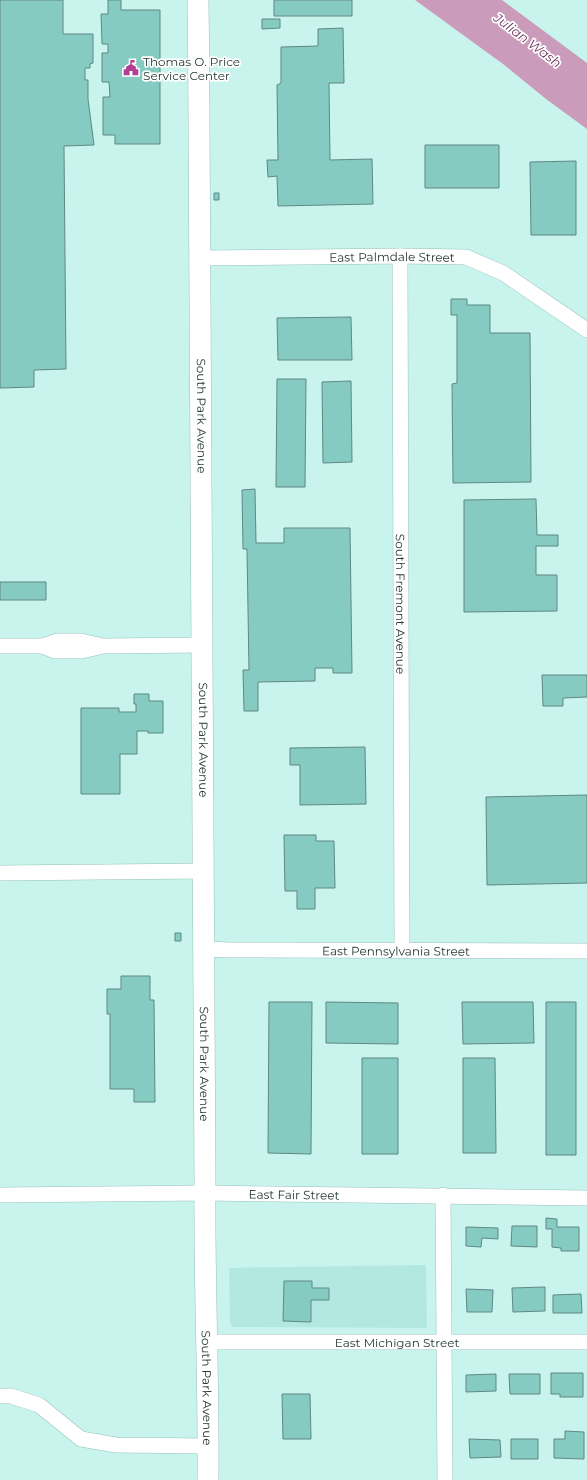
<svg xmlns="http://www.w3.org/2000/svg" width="587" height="1480" font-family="Montserrat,sans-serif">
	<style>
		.built { fill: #b3e8e1 }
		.water { fill: #cb9bbb }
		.building { fill: #86cbc2; stroke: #5f8883 }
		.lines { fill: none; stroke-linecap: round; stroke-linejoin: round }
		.street-casing { stroke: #96c1bb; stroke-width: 16 }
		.secondary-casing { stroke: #96c1bb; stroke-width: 22 }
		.street { stroke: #fff; stroke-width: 15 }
		.secondary { stroke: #fff; stroke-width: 21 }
		.labels { text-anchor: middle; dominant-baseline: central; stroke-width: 3.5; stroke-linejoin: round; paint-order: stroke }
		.poi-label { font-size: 12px; fill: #273936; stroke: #fff; text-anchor: start }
		.street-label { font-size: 12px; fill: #273936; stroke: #fff }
		.water-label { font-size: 13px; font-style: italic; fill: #733863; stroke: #fff }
	</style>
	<rect width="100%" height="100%" fill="#c8f4ed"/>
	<path class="built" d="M426,1265L427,1328L233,1327L230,1323L229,1268Z"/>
	<path class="water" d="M415,0H502L587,63V129L546,99L503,64Z"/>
	<path class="building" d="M0,0H63V34H93V63L90,64V68H85V80H88V99L94,145L64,146L66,369L34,370V387L0,388Z
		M108,0H121V10H160V144H115V135H103V97H110L109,82H102V53H108V44H102L101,14H108Z
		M274,0H352V16H274Z
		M262,19H280V28L262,29Z
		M343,28L344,83H329L330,160L372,159L373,204L278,206L277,176L268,177L267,160H278L277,85L281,83V47L318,46V29Z
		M425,145H499V188H425Z
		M576,161V235H531L530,162Z
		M214,193H219V200H214Z
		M451,299H467V305H490V333H530L531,482L453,483L452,384L457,383V315H451Z
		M351,317L352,360H278L277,318Z
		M277,379H306L305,487H276Z
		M351,381L352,462L323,463L322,382Z
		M255,489L256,543H284V528H350L352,673H333V668H315V681L258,682V711H244L243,670H249L247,549H243L242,490Z
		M536,499L537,535H558V546H536V575H557V611L464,612V500Z
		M0,582H46V600H0Z
		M542,675H587V697L563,698V706H543Z
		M134,694H149V701H163V733H148V731H137V754H120V794H81V708H119V712H136V704H134Z
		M365,747L366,804L300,805V765H290V748Z
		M587,795V883L487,885L486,797Z
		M284,835H316V841H334L335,888H315V909H297V891H285Z
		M175,933H181V941H175Z
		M121,976H150V1000H154L155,1102H134V1089H110V1014H107V989H121Z
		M269,1002H312L311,1154L268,1153Z
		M326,1002L398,1003V1044L326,1043Z
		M462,1002H533L534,1043L463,1044Z
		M546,1002H576V1155H546Z
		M362,1058H398V1154H362Z
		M463,1058H495L496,1153H463Z
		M546,1218L557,1219V1227H579V1251H561V1248L552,1247V1229H546Z
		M512,1226H537V1247L511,1246Z
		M466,1227L498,1228V1239L482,1238L481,1247L466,1246Z
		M284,1281H312V1288H329V1300H311V1322L283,1321Z
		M545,1287V1311L513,1312L512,1288Z
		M466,1289L493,1290L492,1312H467Z
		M581,1294L582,1313H553V1295Z
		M551,1373H583V1397H560V1394H551Z
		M496,1374V1391L466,1392V1375Z
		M509,1374H540V1394H510Z
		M282,1394H310L311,1439H283Z
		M565,1431L584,1432V1459L554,1458V1439H565Z
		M469,1439L500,1440L501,1457L470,1458Z
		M511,1439H538V1459H511Z"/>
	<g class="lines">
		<defs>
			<g id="street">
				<path id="s1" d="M400,256L402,951"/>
				<path id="s2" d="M201,258L400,256L466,257L503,273L587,330"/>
				<path d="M0,646H43"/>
				<path d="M103,646L82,651H55L43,646L57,641H81L103,646L203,645"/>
				<path d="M0,873L205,871"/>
				<path id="s3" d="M205,949L229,950L587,951"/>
				<path id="s4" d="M0,1195L205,1193L587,1198"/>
				<path d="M443,1195L445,1480"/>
				<path id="s5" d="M207,1342H587"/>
				<path d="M0,1396H11L39,1405L81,1439L116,1445L208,1446"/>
			</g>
			<g id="secondary">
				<path id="s6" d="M198,0C203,394 205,788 205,1183C204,1282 209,1381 208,1480"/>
			</g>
		</defs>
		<use href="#street" class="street-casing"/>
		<use href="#secondary" class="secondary-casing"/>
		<use href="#street" class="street"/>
		<use href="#secondary" class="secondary"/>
	</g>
	<defs>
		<symbol id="civic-bare" viewBox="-9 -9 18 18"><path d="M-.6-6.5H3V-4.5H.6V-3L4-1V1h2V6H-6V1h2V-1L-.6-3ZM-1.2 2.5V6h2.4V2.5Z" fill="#b23e96" stroke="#fff" stroke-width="2.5" paint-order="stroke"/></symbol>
	</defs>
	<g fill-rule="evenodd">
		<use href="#civic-bare" x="120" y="57" width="22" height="22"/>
	</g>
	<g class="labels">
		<g class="poi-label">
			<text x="143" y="61">Thomas O. Price<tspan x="143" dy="14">Service Center</tspan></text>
		</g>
		<g class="street-label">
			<text stroke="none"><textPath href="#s2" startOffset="191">East Palmdale Street</textPath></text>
			<text stroke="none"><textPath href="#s6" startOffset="416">South Park Avenue</textPath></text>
			<text stroke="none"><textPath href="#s1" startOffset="348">South Fremont Avenue</textPath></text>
			<text stroke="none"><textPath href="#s6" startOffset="740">South Park Avenue</textPath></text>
			<text stroke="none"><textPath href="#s3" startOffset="191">East Pennsylvania Street</textPath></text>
			<text stroke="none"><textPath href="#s6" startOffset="1064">South Park Avenue</textPath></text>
			<text stroke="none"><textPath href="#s4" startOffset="294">East Fair Street</textPath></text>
			<text stroke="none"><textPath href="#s5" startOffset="190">East Michigan Street</textPath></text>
			<text stroke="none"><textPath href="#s6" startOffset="1388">South Park Avenue</textPath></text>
		</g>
		<g class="water-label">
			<text transform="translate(528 40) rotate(37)">Julian Wash</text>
		</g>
	</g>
</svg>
